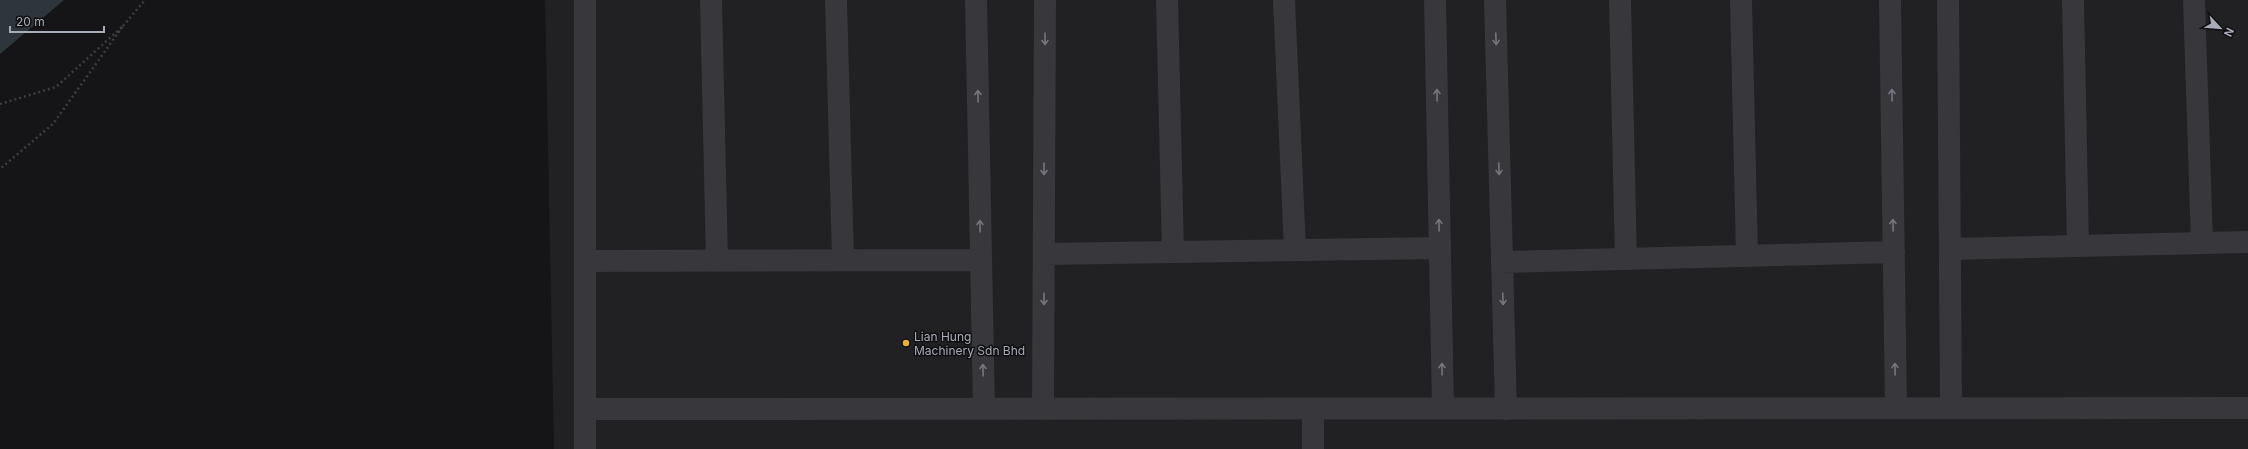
<svg xmlns="http://www.w3.org/2000/svg" width="2248" height="449" font-family="Inter,sans-serif">
	<style>
		.built { fill: #212124 }
		.water { fill: #2e363c }
		.lines { fill: none; stroke-linecap: round; stroke-linejoin: round }
		.path { stroke: #3d3e43; stroke-width: 2.5; stroke-dasharray: 2 3; stroke-linecap: butt }
		.minor { stroke: #37373c; stroke-width: 22 }
		.oneway { stroke: #75777f }
		.poi-dot { fill: #e7af3d; stroke: #101012; stroke-width: 1.5 }
		.labels { text-anchor: middle; dominant-baseline: central; stroke-width: 3; stroke-linejoin: round; paint-order: stroke }
		.poi-label { font-size: 12px; fill: #a8acb6; stroke: #101012; text-anchor: start }
	</style>
	<rect width="100%" height="100%" fill="#151517"/>
	<path class="built" d="M545,0H2248V449H554Z"/>
	<path class="water" d="M0,0H64L0,54Z"/>
	<g class="lines">
		<path class="path" d="M123,26L145,0
			M0,104L56,87L123,26L53,124L0,169"/>
		<path class="minor" d="M711,0L717,261
			M836,0L843,260
			M976,0L984,409
			M1167,0L1173,252
			M1284,0L1295,250
			M1435,0L1443,408
			M1495,0L1506,409
			M1620,0L1626,259
			M1741,0L1747,256
			M1890,0L1896,408
			M1948,0L1951,408
			M2073,0L2078,246
			M2194,0L2202,243
			M1950,249L2248,242
			M1044,254L1440,248
			M585,261L981,260
			M1502,262L1894,252
			M585,409L2248,408
			M1043,409L1045,0
			M585,449V0
			M1313,449V409"/>
	</g>
	<defs><path id="oneway-shaft" d="M-6 0H5M1.5-3L5.5 0L1.5 3" fill="none" stroke-width="1.6" stroke-linecap="round" stroke-linejoin="round"/></defs>
	<g class="oneway">
		<use href="#oneway-shaft" transform="translate(1045 39) rotate(90)"/>
		<use href="#oneway-shaft" transform="translate(1496 39) rotate(88)"/>
		<use href="#oneway-shaft" transform="translate(1437 95) rotate(-91)"/>
		<use href="#oneway-shaft" transform="translate(1892 95) rotate(-91)"/>
		<use href="#oneway-shaft" transform="translate(978 96) rotate(-91)"/>
		<use href="#oneway-shaft" transform="translate(1044 169) rotate(90)"/>
		<use href="#oneway-shaft" transform="translate(1499 169) rotate(88)"/>
		<use href="#oneway-shaft" transform="translate(1439 225) rotate(-91)"/>
		<use href="#oneway-shaft" transform="translate(1893 225) rotate(-91)"/>
		<use href="#oneway-shaft" transform="translate(980 226) rotate(-91)"/>
		<use href="#oneway-shaft" transform="translate(1044 299) rotate(90)"/>
		<use href="#oneway-shaft" transform="translate(1503 299) rotate(88)"/>
		<use href="#oneway-shaft" transform="translate(1442 369) rotate(-91)"/>
		<use href="#oneway-shaft" transform="translate(1895 369) rotate(-91)"/>
		<use href="#oneway-shaft" transform="translate(983 370) rotate(-91)"/>
	</g>
	<circle class="poi-dot" cx="906" cy="343" r="4"/>
	<g class="labels">
		<g class="poi-label">
			<text x="914" y="336">Lian Hung<tspan x="914" dy="14">Machinery Sdn Bhd</tspan></text>
		</g>
	</g>
	<g transform="translate(2220 28) rotate(116)" stroke="#101012" stroke-width="3" paint-order="stroke">
	<path d="M0-3L7 15L0 10L-7 15Z" fill="#a8acb6"/>
	<text y="-6" font-size="11" font-weight="bold" text-anchor="middle" fill="#a8acb6">N</text>
	</g>
	<path d="M10 26v6h94v-6" fill="none" stroke="#a8acb6" stroke-width="2"/>
	<text x="16" y="26" font-size="12" fill="#a8acb6" stroke="#101012" stroke-width="3" paint-order="stroke">20 m</text>
</svg>
